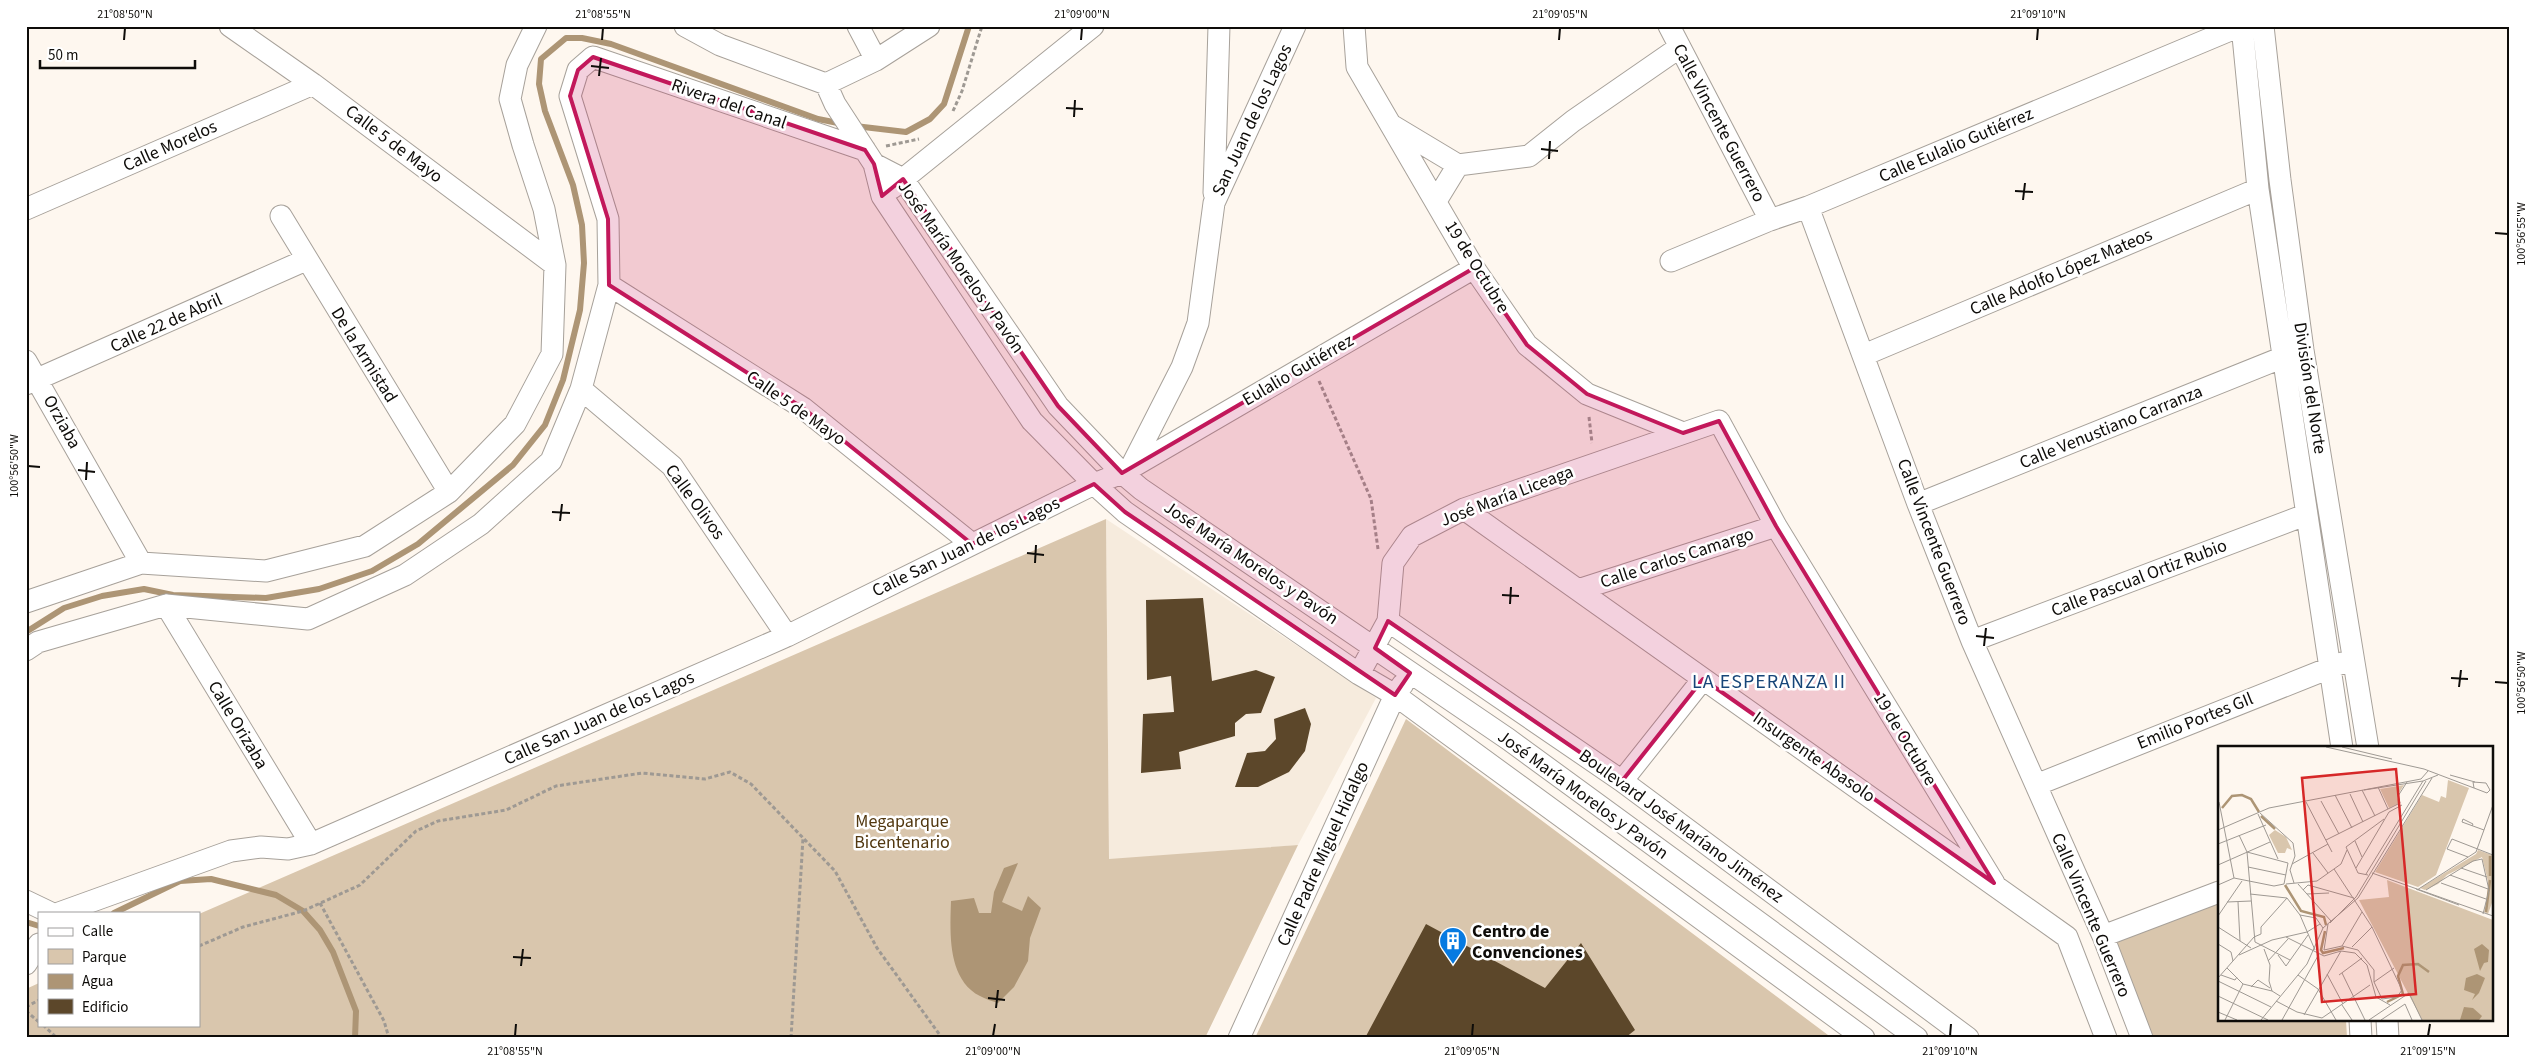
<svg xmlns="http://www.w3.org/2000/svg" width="2535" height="1064" font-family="'Source Sans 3',sans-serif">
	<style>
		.built { fill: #f6ebdd }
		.green { fill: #d9c6ad }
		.water { fill: #ad9575 }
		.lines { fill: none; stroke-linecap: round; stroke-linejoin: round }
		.stream { stroke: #ad9575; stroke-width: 6 }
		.building { fill: #5c472a }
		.street-casing { stroke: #a7a19a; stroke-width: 23 }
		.path { stroke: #9e9993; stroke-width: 3; stroke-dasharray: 4 2.5; stroke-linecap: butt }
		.street { stroke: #fff; stroke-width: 21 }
		.marked { fill: #c2185b; fill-opacity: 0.2; stroke: #c2185b; stroke-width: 4; stroke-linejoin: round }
		.ticks { fill: none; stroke: #0e0c09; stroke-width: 2 }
		.labels { text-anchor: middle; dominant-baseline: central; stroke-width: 5; stroke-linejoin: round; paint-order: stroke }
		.street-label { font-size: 18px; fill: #0e0c09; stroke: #fff }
		.park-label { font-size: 18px; fill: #523810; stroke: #fff }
		.poi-label { font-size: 18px; font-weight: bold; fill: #0e0c09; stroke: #fff; text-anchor: start }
		.quarter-label { font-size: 20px; letter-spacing: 1px; fill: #174578; stroke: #fff }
		.inset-river { fill: none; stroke: #ad9575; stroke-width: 2.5 }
		.inset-road { fill: none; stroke: #9e9993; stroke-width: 1 }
		.view { fill: #d62828; fill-opacity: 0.15; stroke: #d62828; stroke-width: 2.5 }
		.inset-edge { fill: none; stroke: #0e0c09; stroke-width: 2.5 }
		.neatline { fill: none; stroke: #0e0c09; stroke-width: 2 }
		.ticks-label { font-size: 12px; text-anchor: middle; fill: #0e0c09 }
	</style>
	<rect width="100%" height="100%" fill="#fef7ef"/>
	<path class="built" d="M1106,519L1376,698L1298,845L1109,860Z"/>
	<path class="green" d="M1106,519L1109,859L1298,845L1205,1038H26V989L39,983V1025H199V914Z
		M1406,719L1832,1038H1255Z
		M2219,902V1020H2346L2347,1038H2149L2113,941Z"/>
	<path class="water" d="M1018,863L1002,902L1022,911L1028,896L1041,908L1030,938L1028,961L1014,987L998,1003C992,1001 985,999 980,996C947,979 950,932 951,901L974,898L979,913H991L994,892L1004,868Z"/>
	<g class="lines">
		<path class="stream" d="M855,126L906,132L930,119L944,104L969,26
			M26,632L64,608L102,596L144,589L173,595L266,598L319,589L372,571L418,544L513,465L545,425L563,380L580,310L584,263L582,225L573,185L545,111L539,84L541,59L566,38H582L611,44L818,119L843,124
			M114,913L180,881L211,879L276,895L303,911L320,930L333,952L356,1011L355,1038
			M26,922L39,926"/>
	</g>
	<path class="building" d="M1203,598L1212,681L1256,670L1275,677L1261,713L1246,714L1235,723V736L1179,752L1181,769L1141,773L1143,714L1174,712L1171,676L1147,680L1146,600Z
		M1305,708L1311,724L1305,751L1289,772L1258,787H1235L1247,753L1265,751L1276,739L1274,719Z
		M1426,924L1545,988L1581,943L1635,1030L1625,1038H1365Z"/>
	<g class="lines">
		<defs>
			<path id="street" d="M230,26L313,84L555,265
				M685,26L720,45L826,84L835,104L874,164L882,196L1032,421L1094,484L1125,512L1359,674L1395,695L1864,1038
				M858,26L876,60
				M1354,26L1357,67L1474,268L1527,345L1587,394L1683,433
				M1669,26L1770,220
				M2242,26L2258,189L2342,748
				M2263,26L2280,180L2303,350L2368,748
				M826,84L876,60L929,26
				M1393,126L1458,165
				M874,164L903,179L1058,406L1122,473L1141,489L1508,739L1917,1038
				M892,188L1093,26
				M1214,193L1219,26
				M1436,201L1458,165L1529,156L1573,121L1680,47
				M1808,207L1918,504L1972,641L2103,936L2142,1038
				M26,209L313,84
				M281,216L449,492
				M1671,261L1770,220L1808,207L2240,26
				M609,285L803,408L972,544
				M1864,355L2258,189
				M26,361L141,563
				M26,384L306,260
				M581,389L672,466L787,636
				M1130,469L1182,367L1198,323L1214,203L1295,26
				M1918,504L2296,352
				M1464,509L2067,937L2106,1038
				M1578,590L1776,526
				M26,602L141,563L266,571L365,546L449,492L515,424L552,354L555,265L544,209L523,145L510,99L517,65L536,26
				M166,605L311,844
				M1388,621L1622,781L1968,1038
				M1972,641L2305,515
				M26,650L38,642L166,605L308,619L405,575L481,524L551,461L581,389L609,285L608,219L570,96L578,70L593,57L865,150
				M1359,674L1388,621L1393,563L1412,536L1464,509L1719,421L1776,526L1994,883
				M1622,781L1703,679
				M2036,785L2342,663
				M26,901L51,913
				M59,913L231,851L261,847L288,849L311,844L787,636L1094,484L1122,473L1474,268
				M2103,936L2219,892
				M26,964L39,944
				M2360,1020L2361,1038
				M2387,1020L2388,1038
				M1239,1038L1395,695L1403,684"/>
		</defs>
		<use href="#street" class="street-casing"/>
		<path class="path" d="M953,111L962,91L982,26
			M886,146L919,139
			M1319,381L1371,499L1378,549
			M1589,417L1592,443
			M320,903L384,1021L389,1038
			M199,946L243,927L303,911L360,885L416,831L438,821L506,810L556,786L642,773L705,779L730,772L751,784L835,871L877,948L942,1038
			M26,1007L39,1000
			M26,1011L39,1022
			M43,1025L57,1038
			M791,1038L803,838"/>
		<use href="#street" class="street"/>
	</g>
	<path class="marked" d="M593,57L865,150L874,164L882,196L903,179L1058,406L1122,473L1474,268L1527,345L1587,394L1683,433L1719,421L1776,526L1994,883L1703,679L1622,781L1388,621L1375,648L1410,673L1395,695L1125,512L1094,484L972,544L803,408L609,285L608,219L570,96L578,70Z"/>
	<path class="ticks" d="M124,40L125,28M602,40L603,28M1081,40L1082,28M1559,40L1560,28M2037,40L2038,28M591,66L609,68M599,76L601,58M1066,108L1083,109M1074,117L1075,100M1541,149L1558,151M1549,159L1550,141M2015,191L2033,192M2023,200L2025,183M2495,233L2508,234M28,466L40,467M78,470L95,472M86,480L87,462M552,512L570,513M560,521L562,504M1027,553L1044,555M1035,563L1036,545M1502,595L1519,596M1510,604L1511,587M1976,636L1994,638M1984,646L1986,628M2451,678L2468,679M2495,682L2508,683M2459,687L2461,670M513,957L531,958M521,966L523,949M988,998L1005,1000M996,1008L998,990M515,1036L516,1024M993,1036L995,1024M1472,1036L1473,1024M1950,1036L1951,1024M2428,1036L2430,1024"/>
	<defs>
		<symbol id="building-pin" viewBox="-11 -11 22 30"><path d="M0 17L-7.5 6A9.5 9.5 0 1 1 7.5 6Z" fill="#067ae1" stroke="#fff"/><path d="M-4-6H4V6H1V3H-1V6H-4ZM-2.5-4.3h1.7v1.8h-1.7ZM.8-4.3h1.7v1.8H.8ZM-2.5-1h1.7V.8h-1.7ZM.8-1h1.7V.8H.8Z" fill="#fff"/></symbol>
	</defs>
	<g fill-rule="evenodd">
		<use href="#building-pin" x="1437" y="925" width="32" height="43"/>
	</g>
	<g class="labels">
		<g class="street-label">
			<text transform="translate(729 104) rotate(19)">Rivera del Canal</text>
			<text transform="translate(1252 120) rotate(-65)">San Juan de los Lagos</text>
			<text transform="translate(1719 123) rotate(62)">Calle Vincente Guerrero</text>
			<text transform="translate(394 144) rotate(37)">Calle 5 de Mayo</text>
			<text transform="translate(1956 145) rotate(-23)">Calle Eulalio Gutiérrez</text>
			<text transform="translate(170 146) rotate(-24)">Calle Morelos</text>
			<text transform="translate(961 267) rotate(55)">José María Morelos y Pavón</text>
			<text transform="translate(1477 267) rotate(58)">19 de Octubre</text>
			<text transform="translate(2061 272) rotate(-23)">Calle Adolfo López Mateos</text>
			<text transform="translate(166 323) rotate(-24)">Calle 22 de Abril</text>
			<text transform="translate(364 355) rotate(58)">De la Armistad</text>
			<text transform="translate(1298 370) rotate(-30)">Eulalio Gutiérrez</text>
			<text transform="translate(2310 388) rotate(81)">División del Norte</text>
			<text transform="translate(796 408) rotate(35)">Calle 5 de Mayo</text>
			<text transform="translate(62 422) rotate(61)">Orziaba</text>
			<text transform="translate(2111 427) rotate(-22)">Calle Venustiano Carranza</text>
			<text transform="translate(1507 496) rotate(-21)">José María Liceaga</text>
			<text transform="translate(695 502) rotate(54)">Calle Olivos</text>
			<text transform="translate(1934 542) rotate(69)">Calle Vincente Guerrero</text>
			<text transform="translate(966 547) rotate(-26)">Calle San Juan de los Lagos</text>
			<text transform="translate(1677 558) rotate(-18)">Calle Carlos Camargo</text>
			<text transform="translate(1251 563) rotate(34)">José María Morelos y Pavón</text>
			<text transform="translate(2139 578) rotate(-21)">Calle Pascual Ortiz Rubio</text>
			<text transform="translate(599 718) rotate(-24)">Calle San Juan de los Lagos</text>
			<text transform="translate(2195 721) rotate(-22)">Emilio Portes GIl</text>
			<text transform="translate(238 725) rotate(59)">Calle Orizaba</text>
			<text transform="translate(1905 739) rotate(59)">19 de Octubre</text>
			<text transform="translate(1814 757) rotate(35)">Insurgente Abasolo</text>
			<text transform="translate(1583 795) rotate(36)">José María Morelos y Pavón</text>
			<text transform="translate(1681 826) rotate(36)">Boulevard José Maríano Jiménez</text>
			<text transform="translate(1323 854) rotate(-66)">Calle Padre Miguel Hidalgo</text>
			<text transform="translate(2091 915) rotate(67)">Calle Vincente Guerrero</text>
		</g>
		<g class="park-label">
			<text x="902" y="821">Megaparque<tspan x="902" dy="21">Bicentenario</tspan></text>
		</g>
		<g class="poi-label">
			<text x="1472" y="931">Centro de<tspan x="1472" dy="21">Convenciones</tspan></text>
		</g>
		<g class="quarter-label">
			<text x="1769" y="682">LA ESPERANZA II</text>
		</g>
	</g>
	<g transform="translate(2218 746)">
		<rect width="275" height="275" fill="#fef7ef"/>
		<path d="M230,34L251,42L218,129L200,141L157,126L204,49L221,56L223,50L228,52ZM186,39L179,50L181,57L171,62L162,43ZM57,84L68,91L74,104L69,102L67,107H60L51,89ZM260,104L274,109L275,154L270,168L266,166L272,144L264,111L229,129L220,138L207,144L202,142L258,108ZM169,134L275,174V274H204L141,154L171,151Z" fill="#d9c6ad"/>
		<path d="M264,198L271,204L270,216L266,217L262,225L256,203ZM259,228L267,232L261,247L254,254L257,248L246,244L248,232ZM246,261L255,262L264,270L261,274H242Z" fill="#ad9575"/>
		<path class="inset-river" d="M4,62L14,50L24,49L33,53L41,66M43,70L57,83M272,130V110M67,139L83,165L106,171L108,179M268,166L272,134M107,185L103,204L105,207L126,202M169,256L185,248L180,230L185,219L200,218L211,226"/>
		<path class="inset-road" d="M108,1L206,23L256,42M124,1L174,13M232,29L257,36M255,36L268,37L272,44L269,47L256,42ZM160,41L170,63M144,44L157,70M146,44L205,35L220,29M132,48L145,76M117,49L134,82M103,55L121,88M1,56L16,132M88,56L114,106M182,57L180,50L189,36M42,67L75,97L77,110L72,124L76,137M40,68L60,113M254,80L255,78L245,73L244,76L266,84M0,84L51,62L203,33L210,25M21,89L29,106L37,196L72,214M108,94L182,57M137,95L144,111M0,98L48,79M95,107L110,127M275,108V126M250,111L229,103L234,93L275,109M74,118L110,98M0,119L52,96M30,121L68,129M138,122L171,66L184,59M243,122L269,131M116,123L154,181L184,244M154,127L275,170M148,128L205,35M150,129L140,127L128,101L166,73M232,129L270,143M16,132L56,140L66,138L70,117L29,106M223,137L268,153M68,138L99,135L123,118L129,104M80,138L113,175M0,139L16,132M198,143L241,159M85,144L90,139L136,152M199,144L258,106L275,59M208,144L255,115L264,113L271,144L265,168M32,148L69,152M89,148L111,147M69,152L82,169L97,204M9,156L33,155M20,156L22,195M82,169L98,172L105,182M0,170L24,135M112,177L138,151L208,35M110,178L106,204L124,200L140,204L156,224V236L164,253L179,251L184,244M0,181L33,202M43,188V181L69,152M68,191L106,210L123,205L137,207L149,219L158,251L172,259M0,198L13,206L15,215M124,200L144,166M134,201L154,181M46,203L52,219L51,235L54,245M21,209L54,194L89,186L102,178M60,209L68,220L90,189M50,215L70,193M9,222L25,238L54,245L62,250M124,227L147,274M109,228L125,258M3,229L17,234L19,231M80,229L100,243L118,274M121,229L144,212M0,232L36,191L43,188M0,235L53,261M156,236L176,222M33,241L40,234L52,242M191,247L204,274M0,250L50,274M58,255L79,266L104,272L152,239M124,259L134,274M0,266L19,274M86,269L123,205M7,274L25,238M43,274L89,218L105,182L140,152L214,32M64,274L101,208M151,274L191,247M163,274L187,258L194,274"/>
		<path class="view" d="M178,23L198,248L104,256L84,32Z"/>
		<rect width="275" height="275" class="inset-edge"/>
	</g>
	<rect width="2535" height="1064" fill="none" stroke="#ffffff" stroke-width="55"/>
	<rect x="38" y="912" width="162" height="115" fill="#ffffff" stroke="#9f9e9d"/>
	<rect x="48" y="928" width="25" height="8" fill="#ffffff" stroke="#9f9e9d"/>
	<text x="82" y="936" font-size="15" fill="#0e0c09">Calle</text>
	<rect x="48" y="949" width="25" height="15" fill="#d9c6ad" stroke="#9f9e9d"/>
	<text x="82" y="962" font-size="15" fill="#0e0c09">Parque</text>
	<rect x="48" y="974" width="25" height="15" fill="#ad9575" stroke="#9f9e9d"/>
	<text x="82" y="986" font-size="15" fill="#0e0c09">Agua</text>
	<rect x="48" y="999" width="25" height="15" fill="#5c472a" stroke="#9f9e9d"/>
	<text x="82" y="1012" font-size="15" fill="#0e0c09">Edificio</text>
	<path d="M40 60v8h155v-8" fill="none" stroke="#0e0c09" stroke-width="2.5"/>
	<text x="48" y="60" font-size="15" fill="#0e0c09" stroke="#ffffff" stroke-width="4" paint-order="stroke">50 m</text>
	<rect x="28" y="28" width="2480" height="1008" class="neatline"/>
	<g class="ticks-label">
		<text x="125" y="18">21°08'50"N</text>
		<text x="603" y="18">21°08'55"N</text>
		<text x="1082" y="18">21°09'00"N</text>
		<text x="1560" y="18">21°09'05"N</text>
		<text x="2038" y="18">21°09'10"N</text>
		<text transform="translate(2521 234) rotate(-90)" y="4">100°56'55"W</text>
		<text transform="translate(14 466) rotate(-90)" y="4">100°56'50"W</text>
		<text transform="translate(2521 683) rotate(-90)" y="4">100°56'50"W</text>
		<text x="515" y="1055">21°08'55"N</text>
		<text x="993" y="1055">21°09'00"N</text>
		<text x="1472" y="1055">21°09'05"N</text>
		<text x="1950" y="1055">21°09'10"N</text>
		<text x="2428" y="1055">21°09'15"N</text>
	</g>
</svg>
